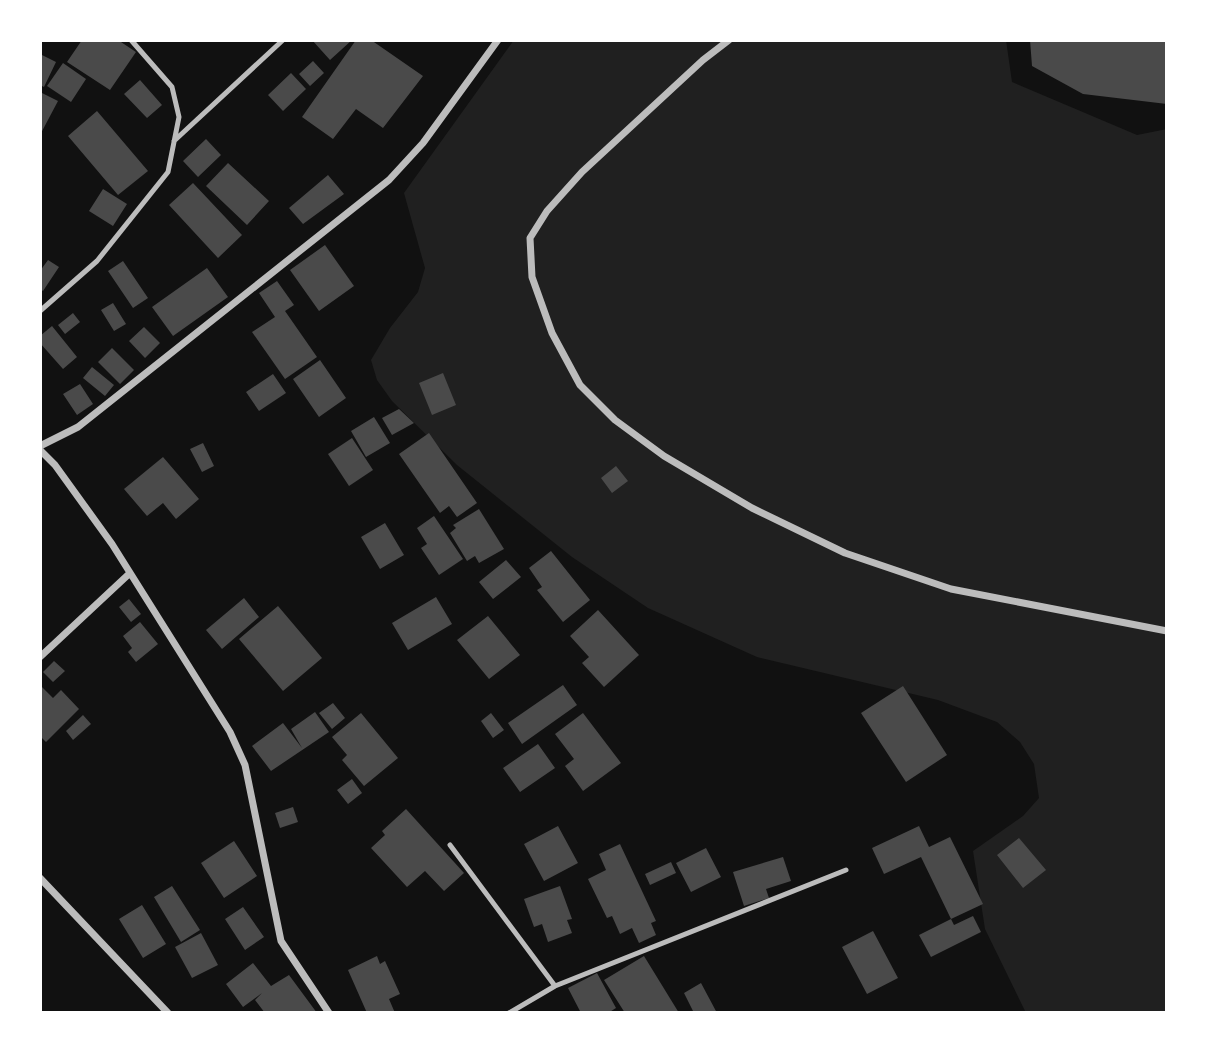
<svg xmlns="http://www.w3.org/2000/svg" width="1207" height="1053" font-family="Signika,sans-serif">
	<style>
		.green { fill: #202020 }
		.building { fill: #4a4a4a }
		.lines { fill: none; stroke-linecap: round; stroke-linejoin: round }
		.service { stroke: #bcbcbc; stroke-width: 5 }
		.minor { stroke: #bcbcbc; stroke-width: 7 }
	</style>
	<rect width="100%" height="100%" fill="#111"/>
	<path class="green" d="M514,40H1006L1012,82L1137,135L1167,129V1013H1026L985,929L973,851L1023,816L1039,798L1034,764L1020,742L997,722L938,700L757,657L648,608L572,557L457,465L392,401L377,380L371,360L390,328L418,292L425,268L404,193Z"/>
	<path class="building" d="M82,40H118L136,52L110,90L67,62Z
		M312,40H352L330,60Z
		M356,40H371L423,76L383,128L356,109L333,139L302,117Z
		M1030,40H1167V104L1083,94L1032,66Z
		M40,54L56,62L44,87L40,85Z
		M313,61L324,73L310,86L299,74Z
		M63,63L86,79L71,102L47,86Z
		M291,73L306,89L283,111L268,95Z
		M140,80L162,105L147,118L124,94Z
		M40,92L58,101L40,135Z
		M97,111L148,171L118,195L68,136Z
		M206,139L221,155L198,177L183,161Z
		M228,163L269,201L247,225L206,186Z
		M328,175L344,194L303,224L289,208Z
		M193,183L242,235L218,258L169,205Z
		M103,189L127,204L113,226L89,211Z
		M325,245L354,286L319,311L290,270Z
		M48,260L59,267L43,291L40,289V271Z
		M123,261L148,298L133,308L108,271Z
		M207,268L228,297L173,336L152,307Z
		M277,281L294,305L285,311L317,357L285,379L252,332L275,317L259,293Z
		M113,303L126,324L114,331L101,310Z
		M73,313L80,322L65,334L58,325Z
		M52,326L77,357L63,369L40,343V336Z
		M144,327L160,343L145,358L129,341Z
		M112,348L134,370L120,384L98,362Z
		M320,360L346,398L319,417L293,379Z
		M92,367L114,385L105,396L83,378Z
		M443,373L456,405L432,415L419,383Z
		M273,374L286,393L259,411L246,392Z
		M80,384L93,404L77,415L63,394Z
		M399,409L414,423L392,435L382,418Z
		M374,417L390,443L366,457L351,431Z
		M429,433L477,503L457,517L449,506L440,513L399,454Z
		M352,438L373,470L349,486L328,454Z
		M203,443L214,466L202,472L190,449Z
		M163,457L199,499L176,519L163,503L147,516L124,489Z
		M616,466L628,481L612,493L601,478Z
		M479,509L504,549L479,563L475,556L467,561L450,533L456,528L453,525Z
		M434,516L463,559L439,575L421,548L427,544L417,528Z
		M385,523L404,555L380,569L361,537Z
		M551,551L590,600L563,622L537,590L542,587L529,568Z
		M506,560L521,577L493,599L479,582Z
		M436,597L452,624L408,650L392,623Z
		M244,598L259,617L222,649L206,630Z
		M129,599L141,614L131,622L119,607Z
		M278,606L322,658L283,691L239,639Z
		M598,610L639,655L604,687L582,663L589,657L570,636Z
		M488,616L520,655L489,679L457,640Z
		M140,622L158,644L136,662L128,652L132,648L123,636Z
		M54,661L65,671L53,682L43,672Z
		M40,685L53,698L61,690L79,709L46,742L40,736Z
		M563,685L577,705L522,744L508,723Z
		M903,686L947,755L906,782L861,713Z
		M333,703L345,718L332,729L319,713Z
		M315,712L329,732L271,771L252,746L283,723L302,748L291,729Z
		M361,713L398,758L364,786L342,760L347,755L332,737Z
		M491,713L504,730L493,738L481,721Z
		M583,713L621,763L583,791L565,766L574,759L555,734Z
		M83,715L91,724L73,740L66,731Z
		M538,744L555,768L520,792L503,768Z
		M352,779L362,793L348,804L337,790Z
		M293,807L298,822L280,828L275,813Z
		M406,809L464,873L444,891L425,871L407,887L371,848L385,835L382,831Z
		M558,826L578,863L544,881L524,844Z
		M919,826L929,847L950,837L983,904L951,919L921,857L884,874L872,848Z
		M1019,838L1046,870L1023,888L997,855Z
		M234,841L257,876L224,898L201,863Z
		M620,844L656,921L651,923L656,935L639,943L632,928L620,934L612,916L607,918L588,879L606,870L599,854Z
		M706,848L721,877L691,892L676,863Z
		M783,857L791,881L766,889L769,898L744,906L733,872Z
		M671,862L676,873L650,885L645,874Z
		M172,886L200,930L181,942L154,897Z
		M560,886L572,919L567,920L572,933L548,942L542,924L534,927L524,899Z
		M142,905L166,944L143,958L119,919Z
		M243,907L264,937L245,950L225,919Z
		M973,916L981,932L931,957L919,935L951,919L954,925Z
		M873,931L898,978L867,994L842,947Z
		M201,933L218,965L192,978L175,947Z
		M377,956L380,964L385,961L400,994L389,999L395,1013H367L348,970Z
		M644,956L679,1013H625L604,980Z
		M253,963L271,986L289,975L317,1013H265L255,1000L262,993L243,1007L226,984Z
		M597,973L616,1008L608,1013H581L568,988Z
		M701,983L717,1013H694L684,993Z"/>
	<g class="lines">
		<path class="service" d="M174,141L283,40
			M40,311L97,261L168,172L179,117L172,87L131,40
			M450,845L555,986L509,1013
			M555,986L846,870"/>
		<path class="minor" d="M729,40L703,60L582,172L547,211L530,238L532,277L552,333L580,385L615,420L664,456L752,508L845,553L951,589L1167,631
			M40,446L78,427L389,180L423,143L498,40
			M40,450L55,465L112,544L230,732L245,765L281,941L329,1013
			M40,657L130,573
			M40,878L168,1013"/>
	</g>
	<rect width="1207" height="1053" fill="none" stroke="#ffffff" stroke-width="84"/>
</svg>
